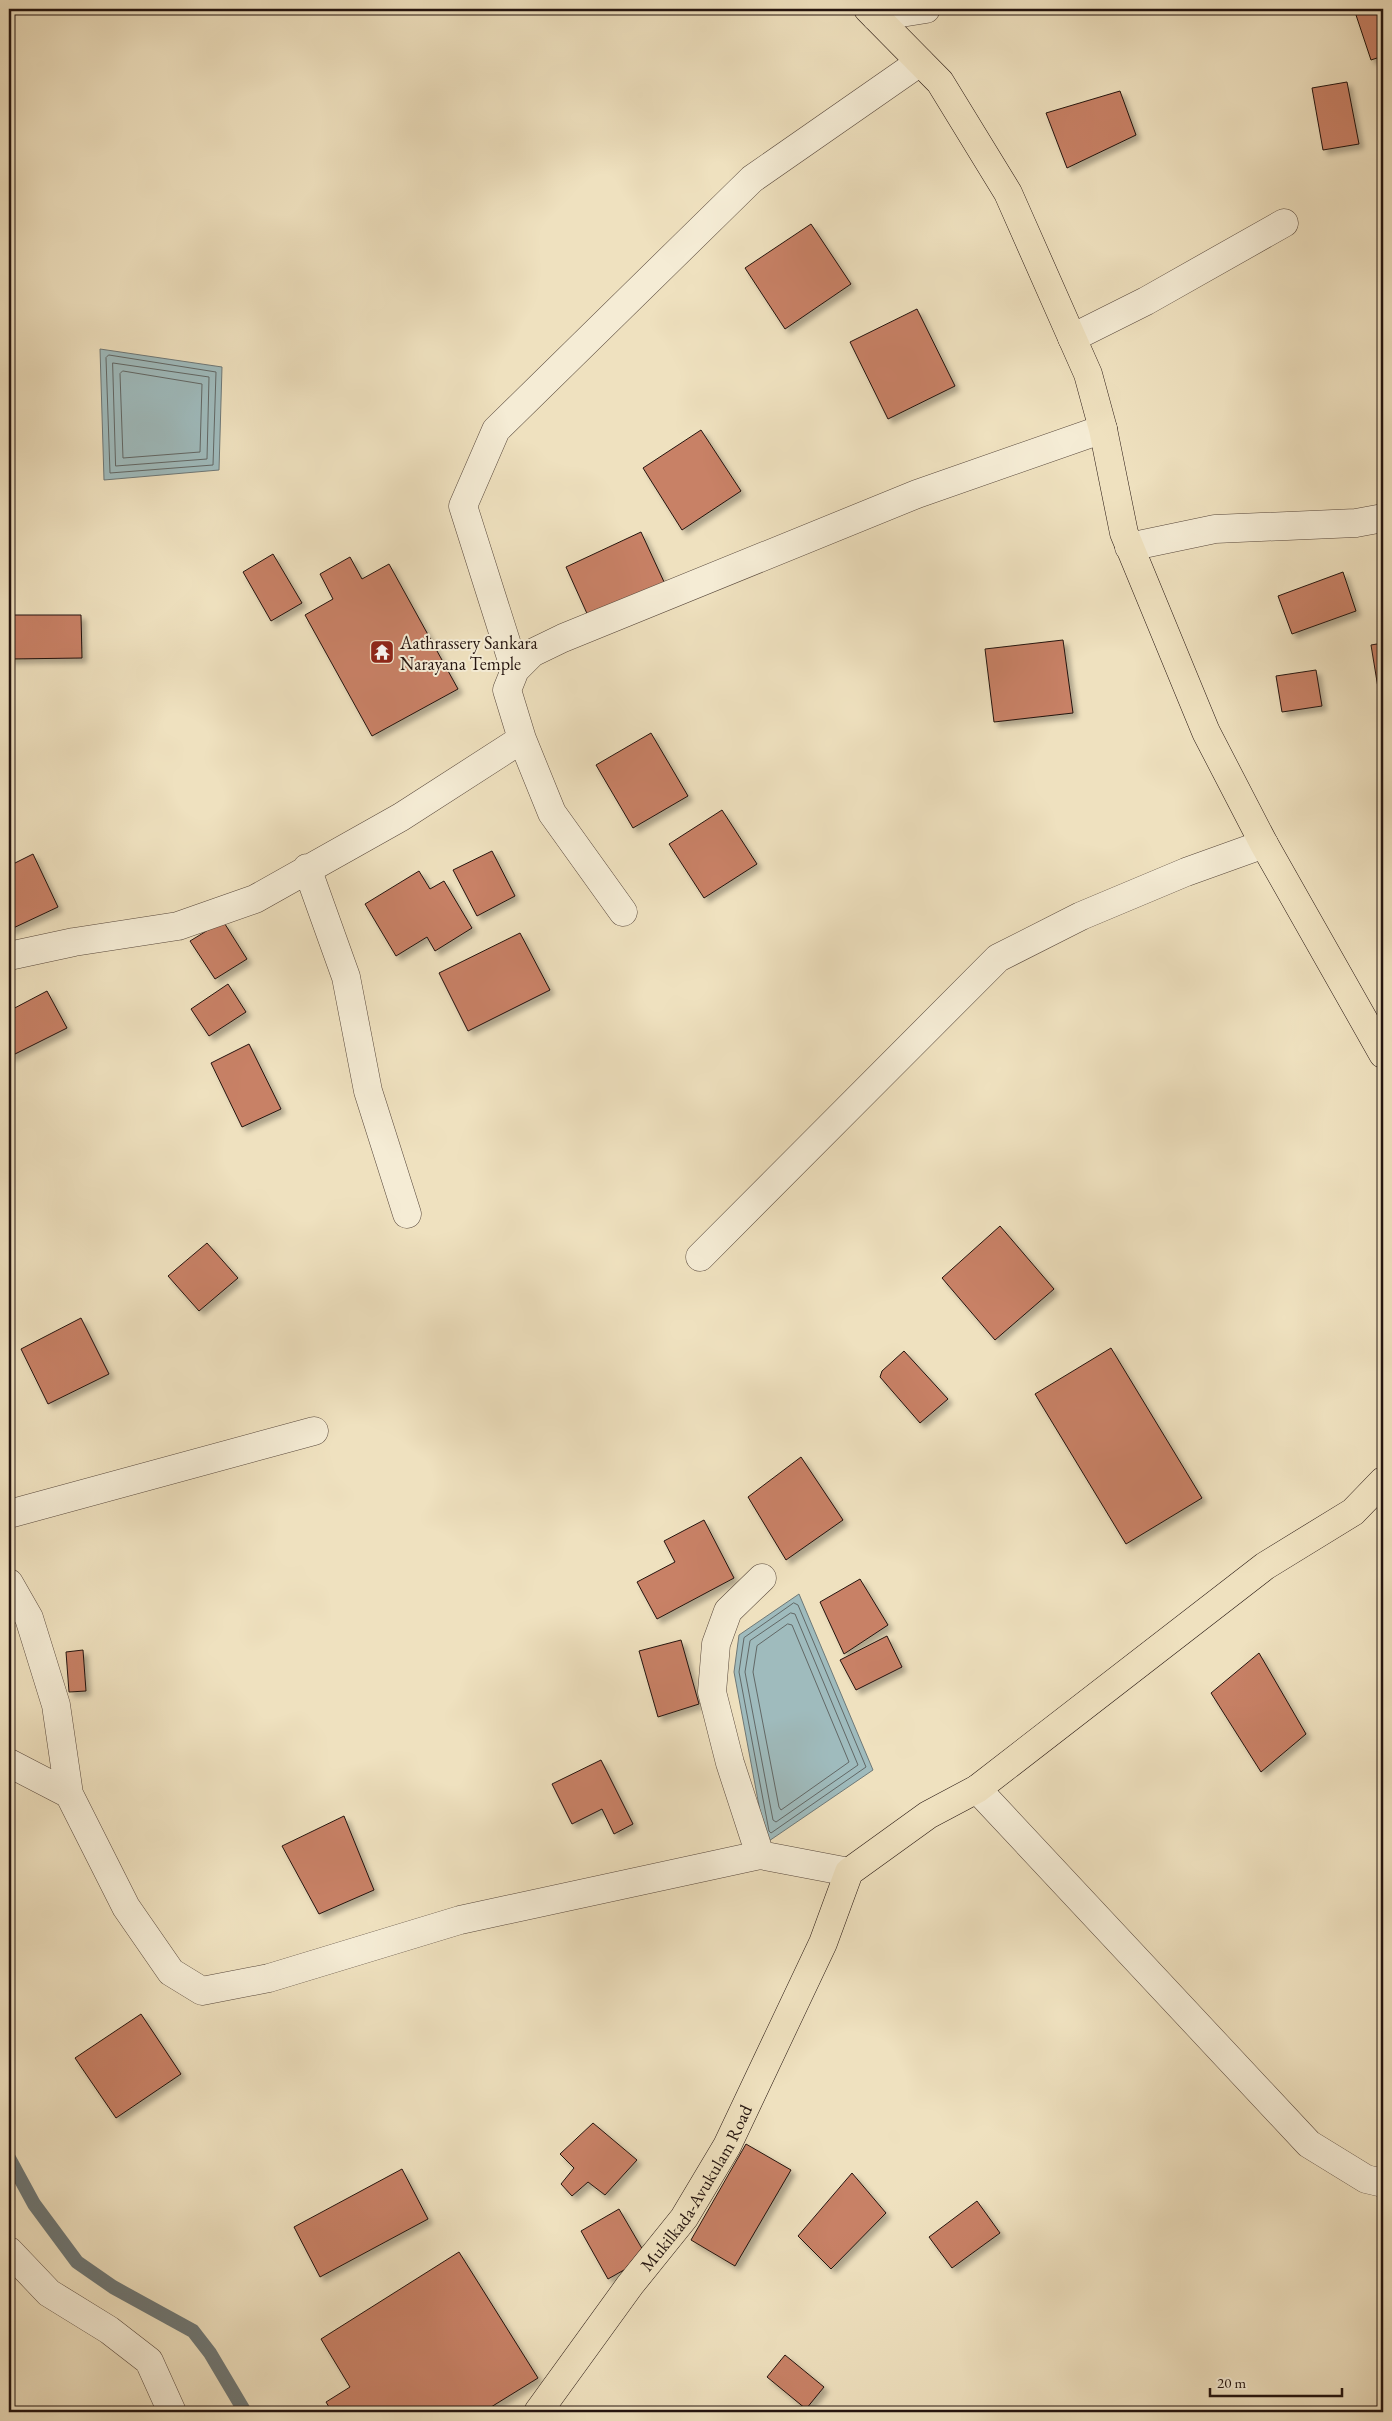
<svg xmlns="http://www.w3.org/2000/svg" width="1392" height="2421" font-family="'EB Garamond',serif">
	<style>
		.water { fill: #9fbbbd; stroke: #6e7877 }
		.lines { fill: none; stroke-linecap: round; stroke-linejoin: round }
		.shore { stroke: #626866; stroke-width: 1 }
		.stream { stroke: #6e7877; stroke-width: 14 }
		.building { fill: #c88166; stroke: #24140f; filter: url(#shadow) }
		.minor-casing { stroke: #57473b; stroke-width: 29 }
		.major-casing { stroke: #24140f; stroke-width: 29 }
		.minor { stroke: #f5ecd5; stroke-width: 28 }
		.major { stroke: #efe1bf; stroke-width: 28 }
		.labels { text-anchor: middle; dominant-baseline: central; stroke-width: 4; stroke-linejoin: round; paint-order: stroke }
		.poi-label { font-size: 18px; fill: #24140f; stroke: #f5ecd5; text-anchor: start }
		.street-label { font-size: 18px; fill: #24140f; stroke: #f5ecd5 }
	</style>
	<defs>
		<filter id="shadow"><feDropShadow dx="4.5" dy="4.5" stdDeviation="2.5" flood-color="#0004"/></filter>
	</defs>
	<rect width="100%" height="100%" fill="#efe1bf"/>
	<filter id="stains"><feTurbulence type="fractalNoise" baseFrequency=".004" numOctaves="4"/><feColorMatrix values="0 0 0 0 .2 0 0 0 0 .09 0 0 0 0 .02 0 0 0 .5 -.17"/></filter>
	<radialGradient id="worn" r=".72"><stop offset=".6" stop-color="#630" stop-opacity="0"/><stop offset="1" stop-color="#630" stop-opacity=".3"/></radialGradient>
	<path class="water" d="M100,349L222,367L219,470L104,480Z
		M799,1594L873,1770L766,1843L734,1672L739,1635Z"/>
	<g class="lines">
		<path class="shore" d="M109,355L216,372L213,465L110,473L106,358Z
			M113,363L209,377L207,459L116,466Z
			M123,371L202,384L200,452L123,458L120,374Z
			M794,1603L798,1605L866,1767L771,1833L769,1831L739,1672L744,1638Z
			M791,1613L795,1614L858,1765L776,1822L773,1820L745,1672L750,1641Z
			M788,1624L792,1625L849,1762L781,1810L779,1807L753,1672L757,1646Z"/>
		<path class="stream" d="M9,2158L34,2204L77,2262L113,2287L193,2331L210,2353L245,2412"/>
	</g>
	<path class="building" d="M1354,9H1383V56L1371,60Z
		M1347,82L1359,144L1323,150L1312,88Z
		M1120,91L1136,135L1067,168L1046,113Z
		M811,224L851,284L785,329L745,268Z
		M917,309L955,386L888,419L850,342Z
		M701,430L741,491L682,530L643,468Z
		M641,532L665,584L589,618L566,567Z
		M273,554L302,603L271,621L243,572Z
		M350,557L362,579L389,564L458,689L372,736L305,615L333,599L320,574Z
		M1343,572L1356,611L1292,634L1278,596Z
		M9,615H81L82,658L9,659Z
		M1063,640L1073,713L994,722L985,649Z
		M1383,643V699L1380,700L1371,645Z
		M1316,670L1322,706L1282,712L1276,676Z
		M651,733L688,796L633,828L596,765Z
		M722,810L757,864L704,898L669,844Z
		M492,851L515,896L477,916L453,870Z
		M33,854L58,907L9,930V866Z
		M419,871L430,889L444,881L472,928L435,951L427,937L396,956L365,904Z
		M223,921L247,959L215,979L190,941Z
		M520,933L550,990L468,1031L439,973Z
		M228,984L246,1012L209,1036L191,1009Z
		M47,991L67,1028L9,1057V1011Z
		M249,1044L281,1109L242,1127L211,1063Z
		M1000,1226L1054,1289L995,1340L942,1278Z
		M207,1243L238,1278L199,1311L168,1276Z
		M81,1318L109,1374L48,1404L21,1349Z
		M1111,1348L1202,1498L1126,1544L1035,1394Z
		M904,1351L948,1399L920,1423L880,1377L882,1371Z
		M801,1457L843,1520L786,1560L748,1497Z
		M704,1520L734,1578L657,1619L637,1582L675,1562L664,1541Z
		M860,1579L888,1625L844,1654L820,1602Z
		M887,1636L902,1667L856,1690L840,1660Z
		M681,1640L699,1704L658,1717L639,1651Z
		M83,1650L86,1691L69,1692L66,1652Z
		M1259,1653L1306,1734L1261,1772L1211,1693Z
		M601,1760L633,1824L614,1834L602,1809L572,1824L552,1784Z
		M344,1816L374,1890L319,1914L282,1846Z
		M141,2014L181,2074L116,2118L75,2058Z
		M593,2123L637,2160L605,2195L588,2182L572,2196L561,2184L574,2168L560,2154Z
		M746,2144L791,2170L735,2266L691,2240Z
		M402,2169L428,2219L320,2277L294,2227Z
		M852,2173L886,2213L831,2269L798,2236Z
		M977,2201L1000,2233L952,2268L929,2237Z
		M619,2209L647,2257L608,2279L581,2231Z
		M459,2252L538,2378L483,2412H332L326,2402L350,2387L321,2339Z
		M785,2355L824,2387L806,2409L767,2377Z"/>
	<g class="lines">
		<defs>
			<path id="minor" d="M876,17L926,9
				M1072,338L1146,301L1284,223
				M1129,547L1215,529L1356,523L1383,518
				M515,670L463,506L496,430L752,179L920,62
				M522,739L552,813L623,912
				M307,868L346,977L368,1091L407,1214
				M9,956L74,942L178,926L255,899L401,817L522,739L507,690L515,670L532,653L563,638L917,494L1103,429
				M700,1257L998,958L1081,916L1186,872L1264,844
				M9,1514L314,1431
				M9,1583L29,1618L56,1705L69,1794L126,1907L171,1972L202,1991L269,1978L460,1920L760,1855L849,1872
				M9,1763L69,1794
				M977,1789L1309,2144L1366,2179L1383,2183
				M760,1855L730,1763L712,1692L716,1644L728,1611L762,1578
				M9,2251L49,2293L109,2330L149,2361L172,2412"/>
			<g id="major">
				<path d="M868,9L940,82L1008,193L1088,374L1103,429L1124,533L1206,732L1264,844L1383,1054"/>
				<path id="s1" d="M538,2412L630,2285L684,2218L727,2146L823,1943L849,1872L928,1815L977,1789L1265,1566L1353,1512L1383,1481"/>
			</g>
		</defs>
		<use href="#minor" class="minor-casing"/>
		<use href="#major" class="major-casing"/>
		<use href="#minor" class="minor"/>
		<use href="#major" class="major"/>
	</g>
	<defs>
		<symbol id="temple-square" viewBox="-11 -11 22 22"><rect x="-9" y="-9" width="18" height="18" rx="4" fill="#8f2418" stroke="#f5ecd5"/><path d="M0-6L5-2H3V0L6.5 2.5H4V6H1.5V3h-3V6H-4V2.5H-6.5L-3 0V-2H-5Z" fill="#fff"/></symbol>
	</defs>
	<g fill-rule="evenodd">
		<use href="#temple-square" x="368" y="638" width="28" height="28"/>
	</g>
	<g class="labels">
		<g class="poi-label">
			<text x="400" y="642">Aathrassery Sankara<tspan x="400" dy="21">Narayana Temple</tspan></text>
		</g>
		<g class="street-label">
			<text stroke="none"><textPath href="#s1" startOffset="275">Mukilkada-Avukulam Road</textPath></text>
		</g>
	</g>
	<rect width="1392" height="2421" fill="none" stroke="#efe1bf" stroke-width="30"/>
	<rect x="10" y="10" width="1372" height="2401" fill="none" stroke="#24140f" stroke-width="2.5"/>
	<rect x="15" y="15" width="1362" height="2391" fill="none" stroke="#24140f"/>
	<path d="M1210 2388v8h132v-8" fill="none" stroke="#24140f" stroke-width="2.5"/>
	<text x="1217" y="2388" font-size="15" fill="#24140f" stroke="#f5ecd5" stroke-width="4" paint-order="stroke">20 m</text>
	<rect width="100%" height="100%" filter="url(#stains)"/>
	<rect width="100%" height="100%" fill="url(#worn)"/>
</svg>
